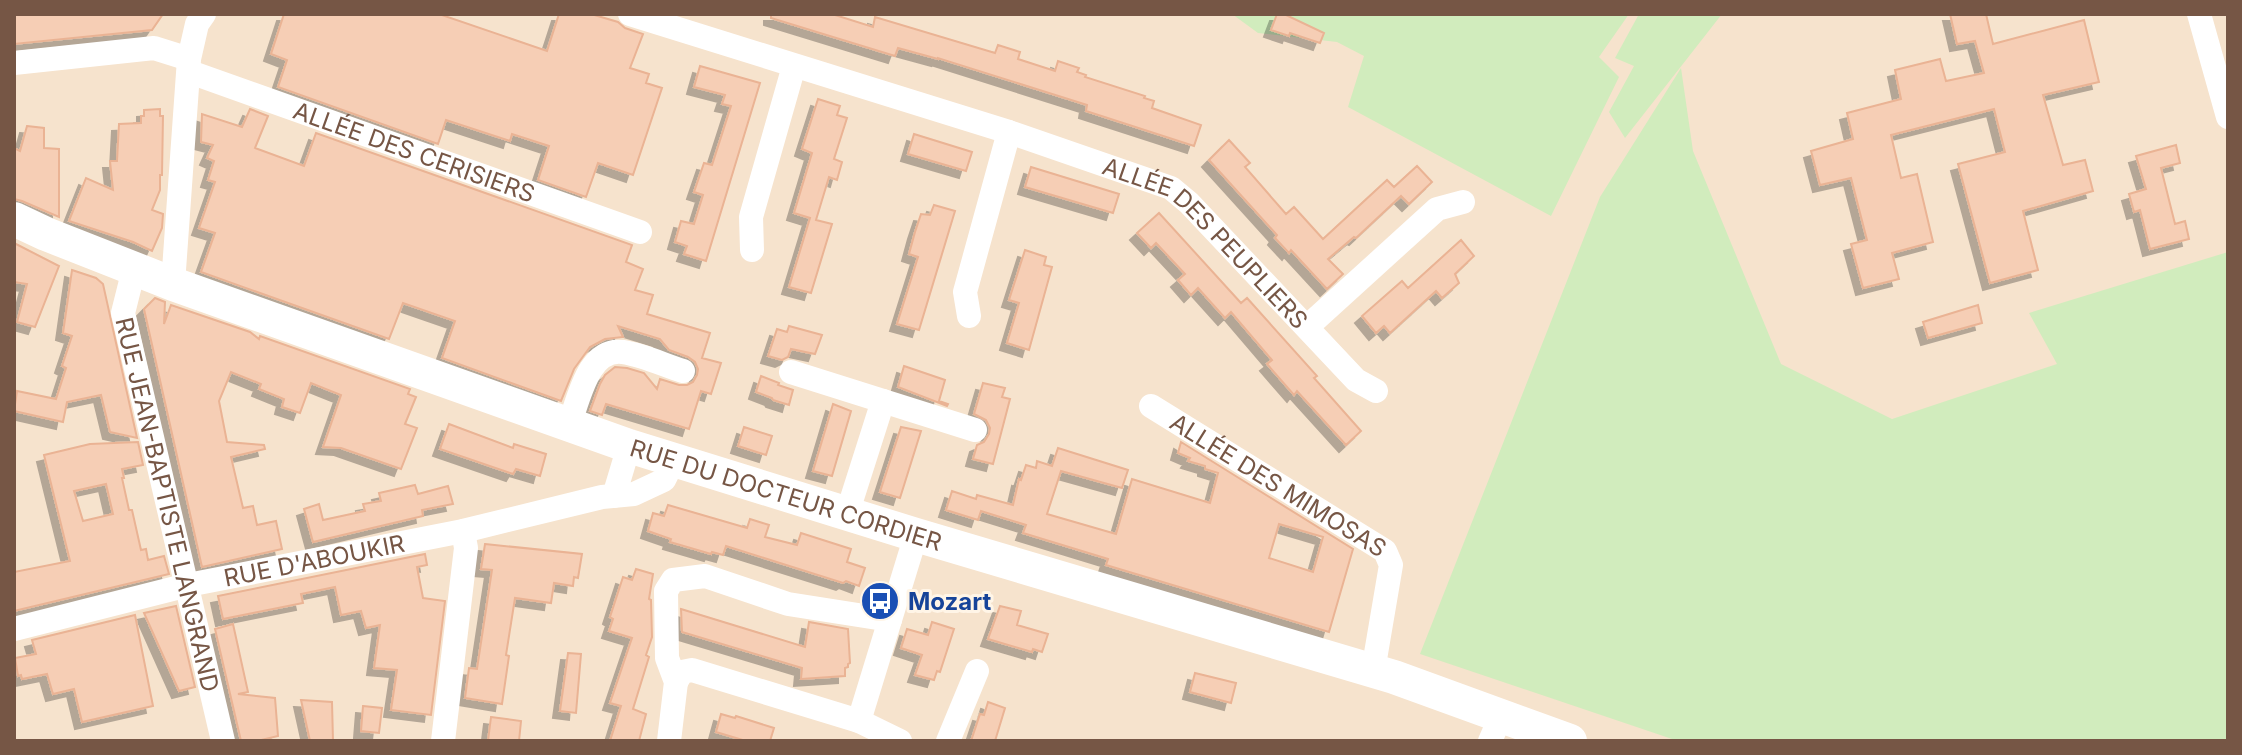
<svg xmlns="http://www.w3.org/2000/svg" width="2242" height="755" font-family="Inter,sans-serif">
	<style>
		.residential { fill: #f6e3cd }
		.green { fill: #d1ecbd }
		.building { fill: #f6ceb5; stroke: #eab394; stroke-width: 2; fill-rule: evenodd; filter: url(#shadow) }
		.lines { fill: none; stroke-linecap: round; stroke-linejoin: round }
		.street { stroke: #fff; stroke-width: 24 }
		.secondary { stroke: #fff; stroke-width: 34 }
		.labels { text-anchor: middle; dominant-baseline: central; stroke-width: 6; stroke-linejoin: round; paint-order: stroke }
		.street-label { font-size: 24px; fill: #765645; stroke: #fff5e7 }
		.transit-label { font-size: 24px; font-weight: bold; fill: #164399; stroke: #fff5e7; text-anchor: start }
	</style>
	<defs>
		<filter id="shadow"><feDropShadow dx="-7" dy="7" stdDeviation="0" flood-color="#0004"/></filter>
	</defs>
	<rect width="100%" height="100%" fill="#fef2df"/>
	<path class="residential" d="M14,14H2228V741H14Z"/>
	<path class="green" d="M1232,14H1629L1599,57L1619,77L1551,216L1348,107L1364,56L1337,42L1258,33Z
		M1639,14H1722L1625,138L1609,112L1634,66L1615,58Z
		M1681,68L1693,151L1781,364L1892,419L2057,364L2029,313L2228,252V741H1678L1420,654L1600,197Z"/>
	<path class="building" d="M14,14H163L152,30L14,44Z
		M284,14H439L547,51L559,14H591L618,22L625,28L643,34L630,68L649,74L646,83L662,88L633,175L598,163L586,197L538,180L549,146L512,134L510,141L446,120L438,144L278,87L287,60L271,54Z
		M771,14H832L873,27L875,17L995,53L998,45L1020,52L1018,59L1055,71L1058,61L1079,68L1077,72L1086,75L1085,77L1145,96L1144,98L1154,101L1152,108L1201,125L1194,146L1086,111L1087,105L938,58V59L898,48L895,56L771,18Z
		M1277,14H1284L1324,33L1320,43L1290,33L1289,36L1271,30Z
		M1950,14H1986L1993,44L2084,20L2099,82L2043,95L2063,165L2085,160L2093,191L2023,211L2038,270L1990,283L1958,164L2005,152L1994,109L1891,135L1901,178L1917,174L1933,242L1892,253L1899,279L1863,288L1851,244L1867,240L1851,178L1820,185L1811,151L1853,139L1847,113L1901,99L1895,70L1940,59L1946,81L1984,73L1975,41L1957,44Z
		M700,66L760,83L706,261L684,254L687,246L675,242L681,221L694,224L703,195L694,192L704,163L712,165L731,106L722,104L725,95L694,87Z
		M818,99L840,106L837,115L847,118L834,159L842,162L837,180L829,177L816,220L832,224L811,293L789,287L810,218L794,213L812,153L802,149Z
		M160,109V116H163L162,175H160V190L152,210L163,214L162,228L152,251L133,242L69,221L86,178L113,190L110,161H117L119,124L141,123V116H144V110Z
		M250,109L268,116L255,148L304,166L316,133L632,245L626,262L643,269L635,290L653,295L647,314L710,333L702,358L721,363L711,394L701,391L689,429L606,404L602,415L590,411L600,384L605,375L615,367L627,368L644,373L657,389L660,379L679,385H687L693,382L697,375L698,369L695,362L688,357L669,350L660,339L618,326L623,337L605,339L590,347L574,369L561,401L442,358L455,321L403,303L389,339L201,272L215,233L199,228L215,182L208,180L214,161L207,158L213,145L201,142L202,114L242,127Z
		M27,126L44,128V148L59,149V217L22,201L14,199V148L20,151Z
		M914,134L972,152L966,171L908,154Z
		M1229,140L1250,163L1245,167L1286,214L1294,207L1323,239L1387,180L1394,187L1417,166L1432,182L1409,204L1401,196L1356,238L1354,237L1328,259L1343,274L1327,289L1291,250L1289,253L1275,238L1277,235L1209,160Z
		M2176,145L2180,163L2161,168L2175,224L2185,221L2189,239L2150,249L2140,210L2134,212L2129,194L2146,189L2136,156Z
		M1031,167L1119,194L1113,213L1025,187Z
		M934,205L955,211L919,330L897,324L918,257L909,254L915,232L921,214L930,215Z
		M1159,213L1241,303L1247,298L1317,376L1314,378L1361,431L1346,445L1297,391L1294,395L1267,364L1272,360L1231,312L1225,318L1198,288L1191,295L1178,280L1185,274L1156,243L1151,248L1137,233Z
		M1461,240L1474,256L1455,274L1459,283L1442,298L1436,291L1390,333L1384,326L1376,333L1362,316L1402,281L1408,288Z
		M14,243L59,266L35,327L17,322L27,284L14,282Z
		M1025,250L1046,257L1044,265L1052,267L1029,350L1007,343L1019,303L1009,300Z
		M72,270L96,278L103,284L137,438L110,432L101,395L67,402L63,422L14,411L17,391L56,399L66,368L62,366L72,336L63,333Z
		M155,298L165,302L164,324L171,305L250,332L259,339L260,336L410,389L408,394L416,397L405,424L417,428L401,469L341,448L323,447L341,395L311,383L300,413L282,407L284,399L259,389L261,384L231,372L219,401L227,442L264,445L265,449L231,457L243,508L253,506L257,525L276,521L282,549L202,567L144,309Z
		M1978,305L1982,323L1928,338L1923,322Z
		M789,326L822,335L815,354L791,349L788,357L782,360L768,356L777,329L787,332Z
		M904,366L945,380L939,401L948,404L947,406L898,387Z
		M761,376L779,383L778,385L793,390L789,405L773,400L772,398L756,392Z
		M983,383L1005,388L1002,397L1010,399L993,464L973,459L977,445L984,442L989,434L990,428L986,420L974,414Z
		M833,404L851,411L832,476L813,471Z
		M449,424L513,448L514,444L546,454L540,476L516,469L513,474L440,449Z
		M744,427L772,436L766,455L738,446Z
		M901,427L921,431L900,498L880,492Z
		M138,442L143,465L122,469L124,478H122L129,510H132L141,550L146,549L148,560L164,556L169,574L14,611V572L70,561L44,455L90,444ZM106,484L113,514L83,521L74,491Z
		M1181,442L1353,549L1329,632L1106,565L1108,559L1023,533L1026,525L981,511L978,520L946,510L952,491L976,499L977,495L1013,505L1019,479L1021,480L1026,465L1036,468L1037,461L1052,466L1058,448L1128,470L1122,488L1061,471L1047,514L1116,534L1132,479L1210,503L1218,473L1205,469V466L1188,461L1190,458L1178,453ZM1279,524L1323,537L1313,572L1269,558Z
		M415,485L418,494L448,486L453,504L422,510L423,516L313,542L304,509L319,504L323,520L365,511L363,504L381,501L379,493Z
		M668,505L747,528L750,519L769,525L765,537L797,545L801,533L851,549L847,562L865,568L859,586L846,581L843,583L726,546L723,555L712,552L711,554L670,542L671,539L648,531L653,513L664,516Z
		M485,544L582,554L578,578L574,577L573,586L554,583L551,603L515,598L506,655L509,656L502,704L465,698L469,668L477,669L492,570L481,569Z
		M425,554L427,565L417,567L423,598L445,601L431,715L391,710L397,670L374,668L380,625L366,628L361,611L341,615L335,587L301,594L303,603L223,619L218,596Z
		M636,569L653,574L649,599L651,600L652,637L646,655L649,657L633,709L646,714L639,741H610L621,706L610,703L632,638L609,631L613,619L610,617L623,577L632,580Z
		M176,606L195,687L179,691L144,613Z
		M1000,606L1021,611L1017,625L1048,634L1042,652L1033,649L1032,652L988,639Z
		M681,609L805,647L809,622L848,629L850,663L848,664V667L845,668V676L801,679L802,668L682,632Z
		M135,615L153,706L82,722L74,689L53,694L47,674L22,679L21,675L18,676L15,658L36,654L32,640Z
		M932,622L954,629L940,672L937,671L934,680L915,675L922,655L901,648L907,629L928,635Z
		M233,624L248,692L238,694L275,698L278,736L257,741H241L215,629Z
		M568,653L581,654L576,713L560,711Z
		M1195,673L1236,683L1231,703L1190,692Z
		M301,700L332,702L333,741H310Z
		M988,702L1005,708L995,741H971L980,714L984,715Z
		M363,706L382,708L379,733L361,731Z
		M721,714L735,718L736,716L774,728L770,741H746L716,732Z
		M491,717L521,721L519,741H488Z"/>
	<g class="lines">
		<g class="street">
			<path id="s1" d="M630,14L1009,132L1171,188L1189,203L1356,380L1376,391"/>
			<path d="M2199,14L2228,117"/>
			<path d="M14,63L154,48L189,59"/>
			<path id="s2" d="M190,72L640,232"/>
			<path d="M752,250L751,217L794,66"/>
			<path id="s3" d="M134,269L123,313L223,741"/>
			<path d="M173,284L189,59L197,24L204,14"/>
			<path d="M969,316L965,292L1009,132"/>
			<path d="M1307,327L1437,209L1463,202"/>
			<path d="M791,372L975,430"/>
			<path id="s4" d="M1151,406L1385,551L1391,565L1373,671"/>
			<path d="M569,425C579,399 588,347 623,352C643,355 664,365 683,371"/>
			<path d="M614,496L629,446"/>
			<path d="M847,514L883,401"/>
			<path id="s5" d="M14,629L188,585L463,531L602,497L634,494L664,480L674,460"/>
			<path d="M676,682L682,672L692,670L859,721L900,741"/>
			<path d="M859,721L916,535"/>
			<path d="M443,741L466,548L463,531"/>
			<path d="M669,741L676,682L667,658L666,591L673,580L705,576L788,604L890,620"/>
			<path d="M948,741L977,671"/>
			<path d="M1490,741L1501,716"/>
		</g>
		<path class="secondary" id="s6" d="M14,219L46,234L173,284L629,446L916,535L1394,677L1570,741"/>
	</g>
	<defs>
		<symbol id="bus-disc" viewBox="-11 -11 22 22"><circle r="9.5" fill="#1a4fb4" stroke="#fff5e7"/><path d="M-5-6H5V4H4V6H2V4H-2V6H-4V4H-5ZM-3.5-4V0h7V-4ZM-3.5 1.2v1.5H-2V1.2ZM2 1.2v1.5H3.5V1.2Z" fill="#fff"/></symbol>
	</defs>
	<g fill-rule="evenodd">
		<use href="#bus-disc" x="858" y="579" width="44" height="44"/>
	</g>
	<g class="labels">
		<g class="street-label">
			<text stroke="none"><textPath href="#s2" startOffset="238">ALLÉE DES CERISIERS</textPath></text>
			<text stroke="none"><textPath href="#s1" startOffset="628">ALLÉE DES PEUPLIERS</textPath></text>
			<text stroke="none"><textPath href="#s4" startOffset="150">ALLÉE DES MIMOSAS</textPath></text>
			<text stroke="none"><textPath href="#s6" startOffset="820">RUE DU DOCTEUR CORDIER</textPath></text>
			<text stroke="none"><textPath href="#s3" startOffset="242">RUE JEAN-BAPTISTE LANGRAND</textPath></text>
			<text stroke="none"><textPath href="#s5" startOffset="308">RUE D'ABOUKIR</textPath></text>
		</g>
		<g class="transit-label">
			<text x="908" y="601">Mozart</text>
		</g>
	</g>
	<rect width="2242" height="755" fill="none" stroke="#765645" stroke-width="32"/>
</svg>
